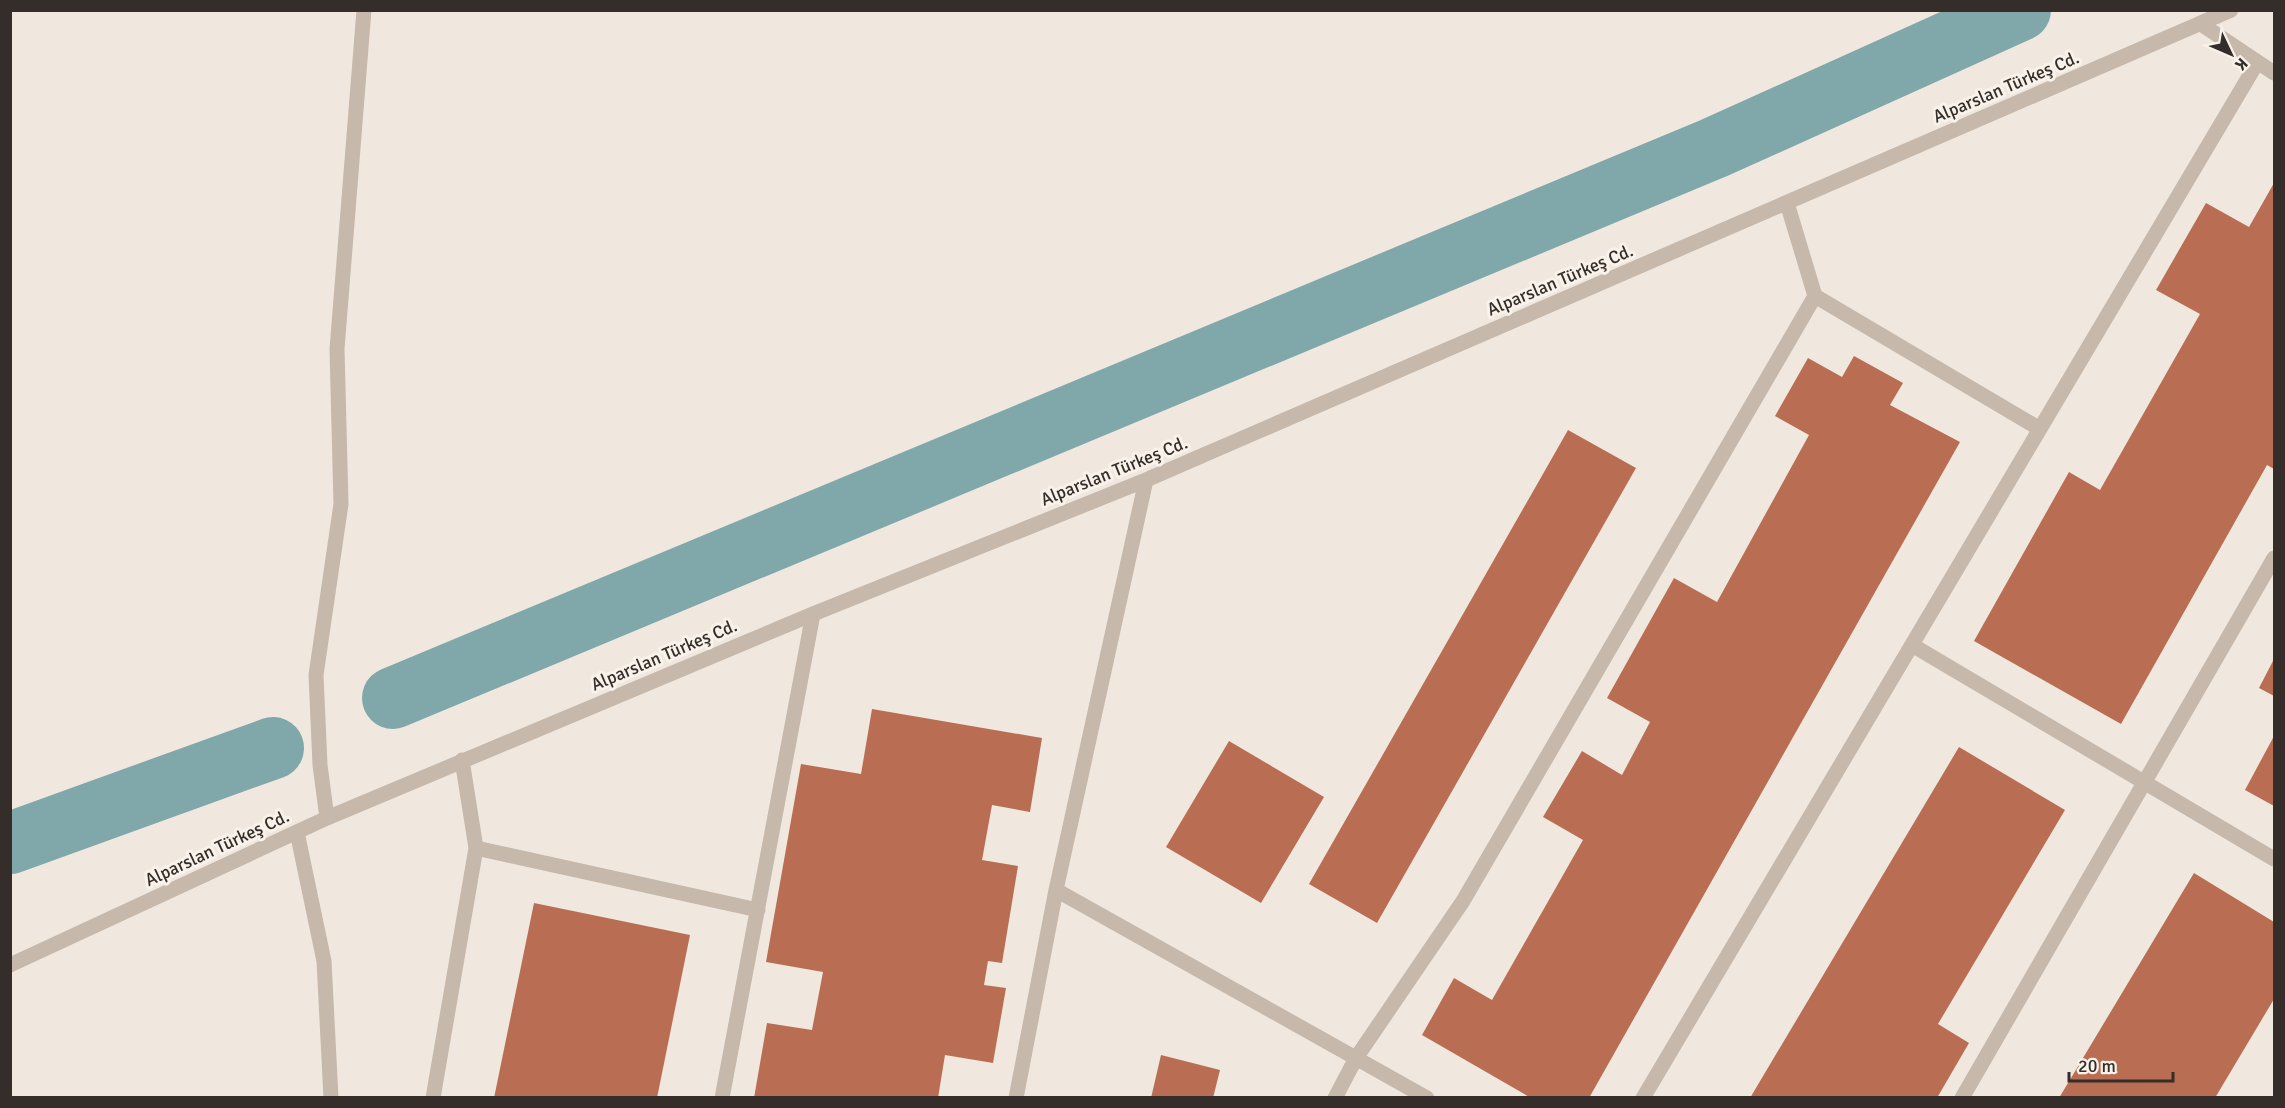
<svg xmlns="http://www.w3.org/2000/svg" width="2285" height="1108" font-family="Signika,sans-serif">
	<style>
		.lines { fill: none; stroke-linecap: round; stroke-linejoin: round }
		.river { stroke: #80a7aa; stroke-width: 62 }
		.building { fill: #b96e53 }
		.minor { stroke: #c6b8ab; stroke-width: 15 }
		.labels { text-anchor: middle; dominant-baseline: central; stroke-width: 6; stroke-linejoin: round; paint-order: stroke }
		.street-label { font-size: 18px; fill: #352d29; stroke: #f8f2ea }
	</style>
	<rect width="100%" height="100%" fill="#f0e8de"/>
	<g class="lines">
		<path class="river" d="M393,698L1714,148L2020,10
			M10,843L273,748"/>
	</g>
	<path class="building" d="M2274,183V469L2267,465L2121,724L1974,641L2069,472L2100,490L2200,314L2156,290L2206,203L2249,227Z
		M1854,356L1903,383L1890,405L1960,442L1589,1098H1531L1422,1035L1454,978L1492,1000L1583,840L1543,817L1582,751L1622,775L1650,722L1607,698L1674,578L1717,602L1809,435L1775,416L1808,358L1842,377Z
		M1568,430L1636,468L1377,923L1309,884Z
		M2274,659V696L2259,688Z
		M872,709L1042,738L1030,812L992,805L982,860L1018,866L1002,963L988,961L984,985L1006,988L993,1063L945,1055L938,1098H754L767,1023L812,1030L823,972L766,962L801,764L861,774Z
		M2274,736V806L2245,790Z
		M1229,741L1324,797L1261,903L1166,847Z
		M1959,747L2065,810L1938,1024L1969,1043L1937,1098H1750Z
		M2194,873L2274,922V999L2215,1098H2059Z
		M534,903L690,935L657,1098H494Z
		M1161,1055L1220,1070L1213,1098H1151Z"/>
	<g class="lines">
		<path class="minor" d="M2201,24L2274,73
			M1815,296L2040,429
			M1912,645L2274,859
			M327,818L320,765L316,675L341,504L337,349L364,10
			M297,832L324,961L331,1098
			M476,848L758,910
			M1056,890L1427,1098
			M10,965L327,818L813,614L1146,480L2231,10
			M433,1098L476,848L462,760
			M722,1098L813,614
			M1016,1098L1056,890L1146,480
			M1335,1098L1356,1058L1463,901L1815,296L1787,203
			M1643,1098L2257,63
			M1962,1098L2274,558"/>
	</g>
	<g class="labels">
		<g class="street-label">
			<text transform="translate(2006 87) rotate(-23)">Alparslan Türkeş Cd.</text>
			<text transform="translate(1560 280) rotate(-23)">Alparslan Türkeş Cd.</text>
			<text transform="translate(1114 471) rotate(-22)">Alparslan Türkeş Cd.</text>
			<text transform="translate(664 655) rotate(-23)">Alparslan Türkeş Cd.</text>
			<text transform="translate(217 848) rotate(-25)">Alparslan Türkeş Cd.</text>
		</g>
	</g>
	<rect width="2285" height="1108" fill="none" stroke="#352d29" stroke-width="24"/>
	<g transform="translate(2231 54) rotate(134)" stroke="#f8f2ea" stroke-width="4.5" paint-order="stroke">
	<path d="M0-4.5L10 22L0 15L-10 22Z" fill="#352d29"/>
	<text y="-9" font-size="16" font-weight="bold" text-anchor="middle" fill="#352d29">K</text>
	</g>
	<path d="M2069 1072v9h104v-9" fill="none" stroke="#352d29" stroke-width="3"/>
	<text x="2078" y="1072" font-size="18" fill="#352d29" stroke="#f8f2ea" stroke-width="4.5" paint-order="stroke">20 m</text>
</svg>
